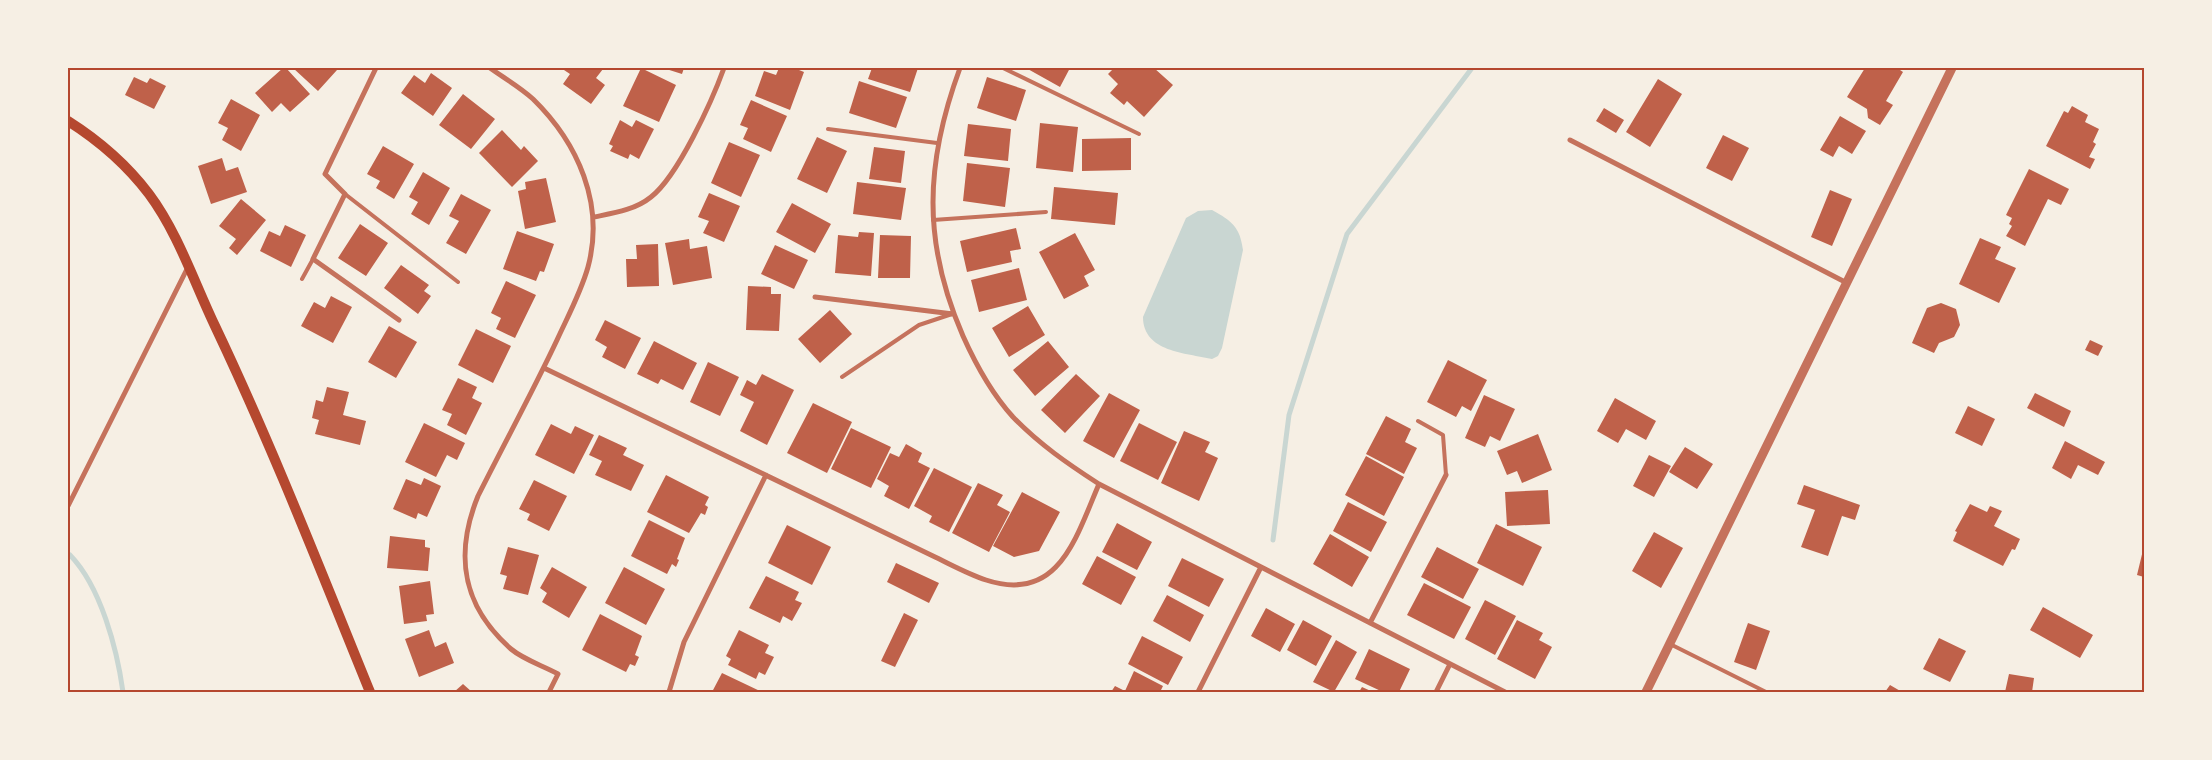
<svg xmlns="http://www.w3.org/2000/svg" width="2212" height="760" font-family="'PT Sans',sans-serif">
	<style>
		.water { fill: #c9d6d2 }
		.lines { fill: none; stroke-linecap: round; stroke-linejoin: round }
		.stream { stroke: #c9d6d2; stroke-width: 5 }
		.building { fill: #bf614a }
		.service { stroke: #c5725c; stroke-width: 4 }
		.minor { stroke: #c5725c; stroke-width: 5 }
		.tertiary { stroke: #c5725c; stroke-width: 9 }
		.secondary { stroke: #b5482f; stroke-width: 10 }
		.neatline { fill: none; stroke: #b5482f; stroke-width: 2 }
	</style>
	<rect width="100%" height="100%" fill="#f6efe4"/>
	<path class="water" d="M1212,210C1232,221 1240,227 1243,250L1222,348L1218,356L1212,359C1186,353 1143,352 1143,317L1186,218L1198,211Z"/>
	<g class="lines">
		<path class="stream" d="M1273,540L1289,415L1347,234L1472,68
			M70,555C101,587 117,649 123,692"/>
	</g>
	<path class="building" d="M283,68H286L310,94L290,112L281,103L272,112L255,93Z
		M293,68H334L337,70L318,91Z
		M561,68L603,69L596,78L605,85L591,104L563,84L570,74Z
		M641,68L676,85L659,122L623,106Z
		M663,68H684L682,74Z
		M779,68H794L804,72L790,110L755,96L764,71L776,75Z
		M872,68H918L910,92L868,79Z
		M1026,68H1070L1060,87Z
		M1114,68H1154L1173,85L1144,117L1127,101L1124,105L1110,93L1118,84L1108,74Z
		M1865,68H1897L1903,72L1886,101L1893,105L1880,125L1868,118L1867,109L1847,97Z
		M431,73L452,88L433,116L401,93L414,75L425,83Z
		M134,77L147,83L150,78L166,86L154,109L125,95Z
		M987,77L1026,90L1016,121L977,108Z
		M1658,79L1682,94L1650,147L1626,132Z
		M859,81L907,97L896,128L849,113Z
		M463,94L495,119L471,149L439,125Z
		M231,99L260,115L241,151L222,140L228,128L218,123Z
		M751,100L787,116L771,152L743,139L748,128L740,125Z
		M2072,106L2088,115L2085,122L2099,129L2093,142L2096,144L2089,157L2095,159L2090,169L2046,146L2064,111L2068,113Z
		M1604,108L1624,120L1616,133L1596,121Z
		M1840,116L1866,131L1852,154L1839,146L1833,157L1820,150Z
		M620,120L632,127L636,120L654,129L639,159L630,154L628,159L610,151L613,146L609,144Z
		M1040,123L1078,127L1073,172L1036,168Z
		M968,124L1011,129L1008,161L964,156Z
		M502,130L521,150L524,146L538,161L512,187L479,153Z
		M1723,135L1749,148L1732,181L1706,168Z
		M817,137L847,151L827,193L797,179Z
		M1131,138V170L1082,171V139Z
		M729,142L760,155L741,197L711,183Z
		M383,146L414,164L394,199L376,188L380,181L367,174Z
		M874,147L905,151L901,183L869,179Z
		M222,158L226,171L238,167L247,192L211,204L198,166Z
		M967,163L1010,168L1005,207L963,201Z
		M2029,169L2069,189L2061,205L2048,199L2025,246L2006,236L2012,226L2009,224L2012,218L2006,215Z
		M423,172L450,188L429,225L411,214L418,202L409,197Z
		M546,178L556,222L525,229L518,191L526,189L525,182Z
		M857,182L906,188L901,220L853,214Z
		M1054,187L1118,193L1115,225L1051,219Z
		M1830,190L1852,199L1832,246L1811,237Z
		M709,193L740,206L724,242L703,233L709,221L698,217Z
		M461,194L491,210L466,254L446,243L459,221L449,216Z
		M241,199L266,220L237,255L229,248L236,239L219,226Z
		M792,203L831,224L815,253L776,232Z
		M360,224L388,243L366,276L338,258Z
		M285,225L306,235L291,267L260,251L269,231L280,236Z
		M1016,228L1021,249L1010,251L1012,262L967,272L960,241Z
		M517,231L554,244L544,272L540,271L536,281L503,269Z
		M859,232L874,233L871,276L835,273L838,235L858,237Z
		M1075,233L1095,270L1084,276L1089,286L1064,299L1039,252Z
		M880,235L911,236L910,278H878Z
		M1980,238L2001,247L1995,259L2016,268L1999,303L1959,284Z
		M689,239L690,249L707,246L712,278L673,285L665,243Z
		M658,244L659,286L627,287L626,259H637L636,245Z
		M775,245L808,260L794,289L761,274Z
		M401,265L429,285L424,291L431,296L418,314L384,288Z
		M1019,268L1027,300L979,312L971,280Z
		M506,281L536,295L515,338L496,329L501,318L491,313Z
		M748,286L771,287V294H781L779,331L746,330Z
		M331,296L352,307L333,343L301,326L314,302L325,308Z
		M1941,303L1956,309L1960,325L1954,337L1939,343L1934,353L1912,343L1927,308Z
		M1028,306L1045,335L1009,357L992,328Z
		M830,310L852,334L820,363L798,339Z
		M605,320L641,338L625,369L602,357L607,347L595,340Z
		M389,326L417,342L396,378L368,362Z
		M476,329L511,346L493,383L458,365Z
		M2090,340L2103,346L2098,356L2085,350Z
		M654,341L697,363L683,390L661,379L658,384L637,374Z
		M1048,341L1069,367L1035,396L1013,370Z
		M1448,360L1487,380L1471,411L1462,406L1456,417L1427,402Z
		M708,362L739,377L720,416L690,402Z
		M762,374L794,390L767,445L740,431L754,402L740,395L747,380L756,385Z
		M1076,374L1100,396L1065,433L1041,410Z
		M458,378L477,387L472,398L482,403L466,435L447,425L452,414L442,410Z
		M327,387L349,392L343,415L366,421L360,445L315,434L319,420L312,418L316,400L323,402Z
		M1109,393L1140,410L1114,458L1083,441Z
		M2035,393L2071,411L2064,427L2027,408Z
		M1484,395L1515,409L1500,441L1490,436L1485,447L1465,438Z
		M1615,398L1656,421L1646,440L1626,429L1618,443L1597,431Z
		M813,403L852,422L827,473L787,453Z
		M1968,406L1995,419L1982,446L1955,433Z
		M1386,416L1411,429L1405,442L1417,448L1404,474L1366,454Z
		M424,423L465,443L457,460L447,455L436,477L405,462Z
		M1139,423L1177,442L1158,480L1120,461Z
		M551,424L571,434L575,426L594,435L574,474L535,455Z
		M851,428L891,447L871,488L831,469Z
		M1184,431L1210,442L1205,452L1218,458L1199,501L1161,483Z
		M1538,434L1552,470L1522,483L1517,471L1507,475L1497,451Z
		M599,435L627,448L623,455L644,465L631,491L595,475L602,461L589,455Z
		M2065,441L2105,462L2098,475L2078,465L2071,479L2052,468Z
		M906,444L922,453L918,462L930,468L909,509L884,496L889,486L877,479L890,453L899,457Z
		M1685,447L1713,464L1697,489L1669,472Z
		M1649,455L1671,466L1654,497L1633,486Z
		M1366,456L1404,477L1384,516L1345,495Z
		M934,468L972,487L949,532L929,522L932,516L914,506Z
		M666,475L709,497L705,505L708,507L705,515L701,513L689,533L647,512Z
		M424,478L441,486L427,517L418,513L416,519L393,509L406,479L421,485Z
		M534,480L567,496L549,531L527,520L530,514L519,509Z
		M978,483L1003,495L997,505L1010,512L989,552L952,533Z
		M1804,485L1860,505L1855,520L1842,516L1828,556L1801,547L1815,510L1797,504Z
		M1548,490L1550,524L1507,526L1505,492Z
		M1022,492L1060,512L1039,551L1014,557L993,546Z
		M1348,502L1387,522L1371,552L1333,531Z
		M1970,504L1987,512L1990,506L2002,511L1994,526L2020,539L2015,550L2012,549L2003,566L1953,541L1957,532L1955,531Z
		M649,520L685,538L677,559L679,560L676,567L672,564L667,574L631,556Z
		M1117,523L1152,542L1137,570L1102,552Z
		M1496,524L1542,547L1523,586L1477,563Z
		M787,525L831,547L812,585L768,563Z
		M1654,532L1683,548L1661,588L1632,571Z
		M1330,534L1369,557L1352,587L1313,564Z
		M390,536L425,540V547L430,548L428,571L387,568Z
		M2144,546V577L2137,575Z
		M508,547L539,555L528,595L503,589L507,576L500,574Z
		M1437,547L1479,569L1463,599L1421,577Z
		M1097,556L1136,577L1121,605L1082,584Z
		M1182,558L1224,579L1209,607L1168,586Z
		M896,563L939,583L929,603L887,582Z
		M552,567L587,587L569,618L542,602L547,593L540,588Z
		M624,567L665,589L646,625L605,603Z
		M766,576L799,592L795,600L802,603L792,621L783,616L780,623L749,608Z
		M430,581L434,614L426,615L427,621L404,624L399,586Z
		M1424,583L1471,607L1454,639L1407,615Z
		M1167,595L1204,615L1190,642L1153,621Z
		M1485,600L1516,616L1495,655L1465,639Z
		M2043,607L2093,635L2080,658L2030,630Z
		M1266,608L1295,624L1280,652L1251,636Z
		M904,613L918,620L895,667L881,661Z
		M600,614L642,636L635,655L639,657L635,666L630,664L626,672L582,650Z
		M1303,620L1332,636L1316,666L1287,650Z
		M1517,620L1543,633L1539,640L1552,647L1535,679L1497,659Z
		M1748,623L1770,631L1756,670L1734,662Z
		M429,630L435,647L446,642L454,663L419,677L405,639Z
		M739,630L769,645L765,653L774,657L765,675L759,672L756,679L728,665L731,659L726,656Z
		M1142,636L1183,657L1168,685L1128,664Z
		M1939,638L1966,651L1950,682L1923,669Z
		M1336,640L1357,652L1334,692L1313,682Z
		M1369,649L1410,669L1399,692H1383L1355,679Z
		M1134,671L1163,686L1160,692H1111L1115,686L1125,691Z
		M722,673L762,692H712Z
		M2009,674L2034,678L2032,692H2005Z
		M463,684L472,692H454Z
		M1890,685L1902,692H1885Z
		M1362,687L1373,692H1359Z"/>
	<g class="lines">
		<path class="service" d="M1003,68L1139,134
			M828,129L937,143
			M345,194L458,282
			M933,220L1046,212
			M302,279L313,259
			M842,377L919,325L952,314
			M1418,421L1443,435L1446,475
			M1670,644L1766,692"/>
		<path class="minor" d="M376,68L325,174L345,194L313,259L399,320
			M490,68C504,78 520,87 533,99C578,143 605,204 588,267C581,292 568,316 557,340C532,393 504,444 478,496C454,555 462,606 511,649C524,660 544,666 558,674L549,692
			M960,68C925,163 922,242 963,336C976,365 992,394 1013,417C1039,444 1068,464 1099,484L1505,692
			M1570,140L1847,283
			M594,217C614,213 635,210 651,197C678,176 712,101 724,68
			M815,297L953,314
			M544,368L933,556C950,564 968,574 986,580C1059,604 1076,537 1099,484
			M68,506L188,267
			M1370,623L1446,475
			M669,692L684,642L766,475
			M1198,692L1261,567
			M1436,692L1450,664"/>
		<path class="tertiary" d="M1646,692L1952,68"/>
		<path class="secondary" d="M68,121C98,140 127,165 149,194C178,233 194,282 215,326C272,446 320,569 370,692"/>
	</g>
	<rect width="2212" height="760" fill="none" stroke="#f6efe4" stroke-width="138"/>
	<rect x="69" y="69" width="2074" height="622" class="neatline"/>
</svg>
